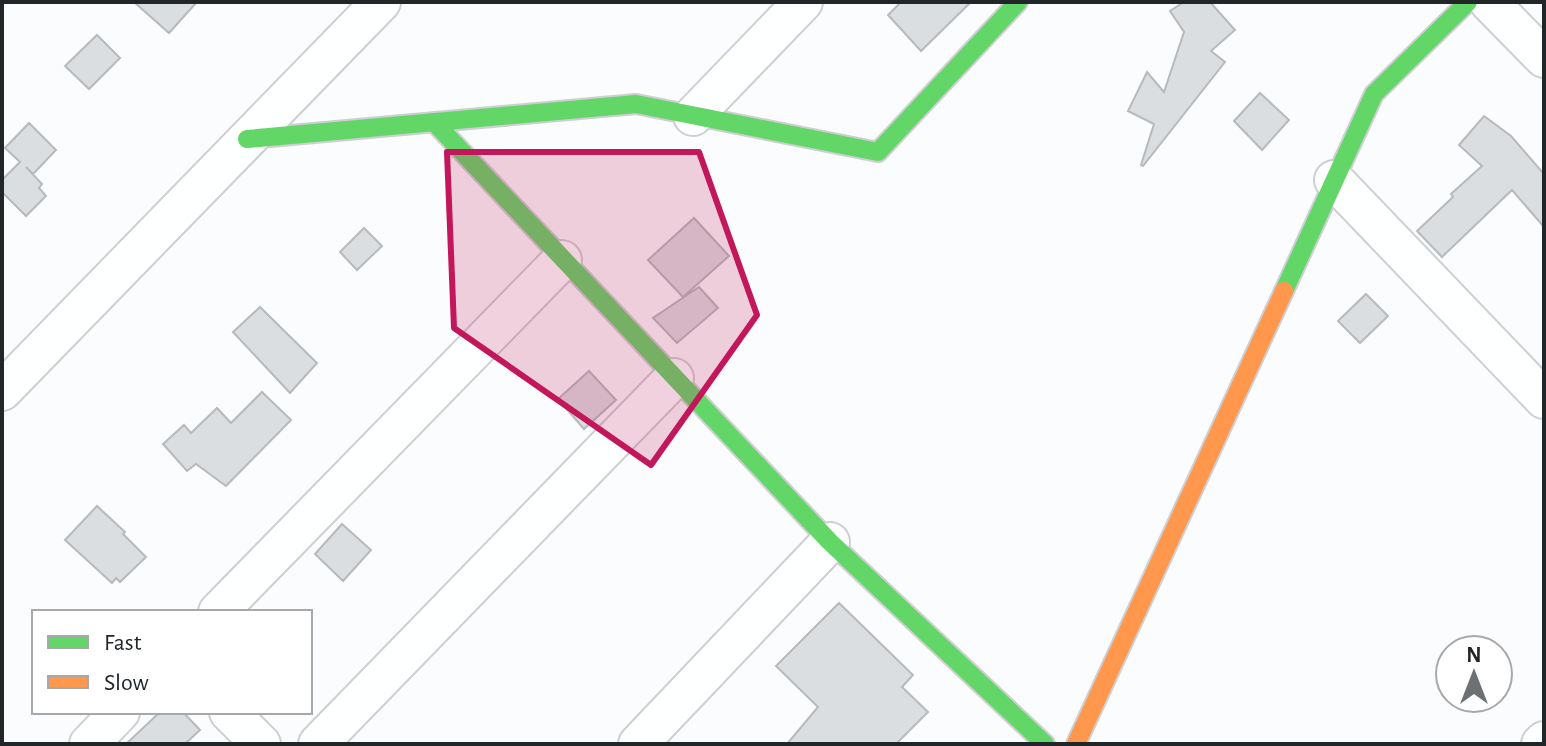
<svg xmlns="http://www.w3.org/2000/svg" width="1546" height="746" font-family="'Alegreya Sans',sans-serif">
	<style>
		.building { fill: #dbdee0; stroke: #b7b9bb; stroke-width: 2 }
		.lines { fill: none; stroke-linecap: round; stroke-linejoin: round }
		.street-casing { stroke: #cdcfd2; stroke-width: 42 }
		.fast-casing { stroke: #cdcfd2; stroke-width: 22 }
		.slow-casing { stroke: #cdcfd2; stroke-width: 22 }
		.street { stroke: #feffff; stroke-width: 38 }
		.fast { stroke: #63d668; stroke-width: 18 }
		.slow { stroke: #ff974d; stroke-width: 18 }
		.marked { fill: #c2185b; fill-opacity: 0.2; stroke: #c2185b; stroke-width: 6; stroke-linejoin: round }
	</style>
	<rect width="100%" height="100%" fill="#fbfcfd"/>
	<path class="building" d="M134,2H197L169,33Z
		M901,2H971L921,51L888,15Z
		M1184,2H1210L1235,30L1211,51L1225,62L1143,166L1141,165L1154,124L1128,111L1147,72L1164,92L1184,32L1170,11Z
		M97,35L120,58L89,89L65,66Z
		M1260,93L1289,120L1262,150L1234,121Z
		M1484,116L1511,136L1544,174V227L1512,190L1442,257L1417,231L1453,197L1451,194L1482,166L1459,145Z
		M29,123L56,150L33,174L26,167L42,184L39,188L46,196L26,216L2,192V180L20,162L5,148Z
		M694,218L729,256L683,297L648,260Z
		M364,228L382,246L357,270L340,252Z
		M699,287L718,308L677,343L653,318Z
		M1366,294L1388,316L1360,343L1338,321Z
		M260,307L317,363L290,393L233,332Z
		M589,371L616,400L584,429L558,399Z
		M262,392L291,420L226,486L196,464L187,471L163,444L184,425L191,433L217,408L231,423Z
		M97,506L125,532L123,534L146,557L120,582L116,578L112,583L65,540Z
		M342,524L371,550L343,581L315,554Z
		M839,603L913,675L902,687L928,712L896,744H787L818,707L776,666Z
		M160,712H183L200,730L185,744H126Z"/>
	<g class="lines">
		<defs>
			<path id="street" d="M1489,2L1544,58
				M693,116L803,2
				M1334,180L1544,399
				M2,391L381,2
				M218,612L562,260
				M229,712L261,744
				M89,744L120,712
				M318,744L674,378
				M638,744L830,542
				M1541,744L1544,741"/>
			<path id="fast" d="M434,122L830,542L1045,744
				M247,139L636,104L878,152L1018,2
				M1284,291L1374,94L1468,2"/>
			<path id="slow" d="M1076,744L1284,291"/>
		</defs>
		<use href="#street" class="street-casing"/>
		<use href="#fast" class="fast-casing"/>
		<use href="#slow" class="slow-casing"/>
		<use href="#street" class="street"/>
		<use href="#fast" class="fast"/>
		<use href="#slow" class="slow"/>
	</g>
	<path class="marked" d="M447,152H699L757,315L651,465L454,328Z"/>
	<rect width="1546" height="746" fill="none" stroke="#212629" stroke-width="8"/>
	<rect x="32" y="610" width="280" height="104" fill="#ffffff" stroke="#a6a8a9" stroke-width="2"/>
	<rect x="48" y="636" width="40" height="12" fill="#63d668" stroke="#a6a8a9" stroke-width="2"/>
	<text x="104" y="650" font-size="24" fill="#212629">Fast</text>
	<rect x="48" y="676" width="40" height="12" fill="#ff974d" stroke="#a6a8a9" stroke-width="2"/>
	<text x="104" y="690" font-size="24" fill="#212629">Slow</text>
	<g transform="translate(1474 674)"><circle r="38" fill="#ffffff" stroke="#a6a8a9" stroke-width="2"/>
	<path d="M0-6L14 30L0 20L-14 30Z" fill="#6d7173"/>
	<text y="-12" font-size="22" font-weight="bold" text-anchor="middle" fill="#212629">N</text>
	</g>
</svg>
